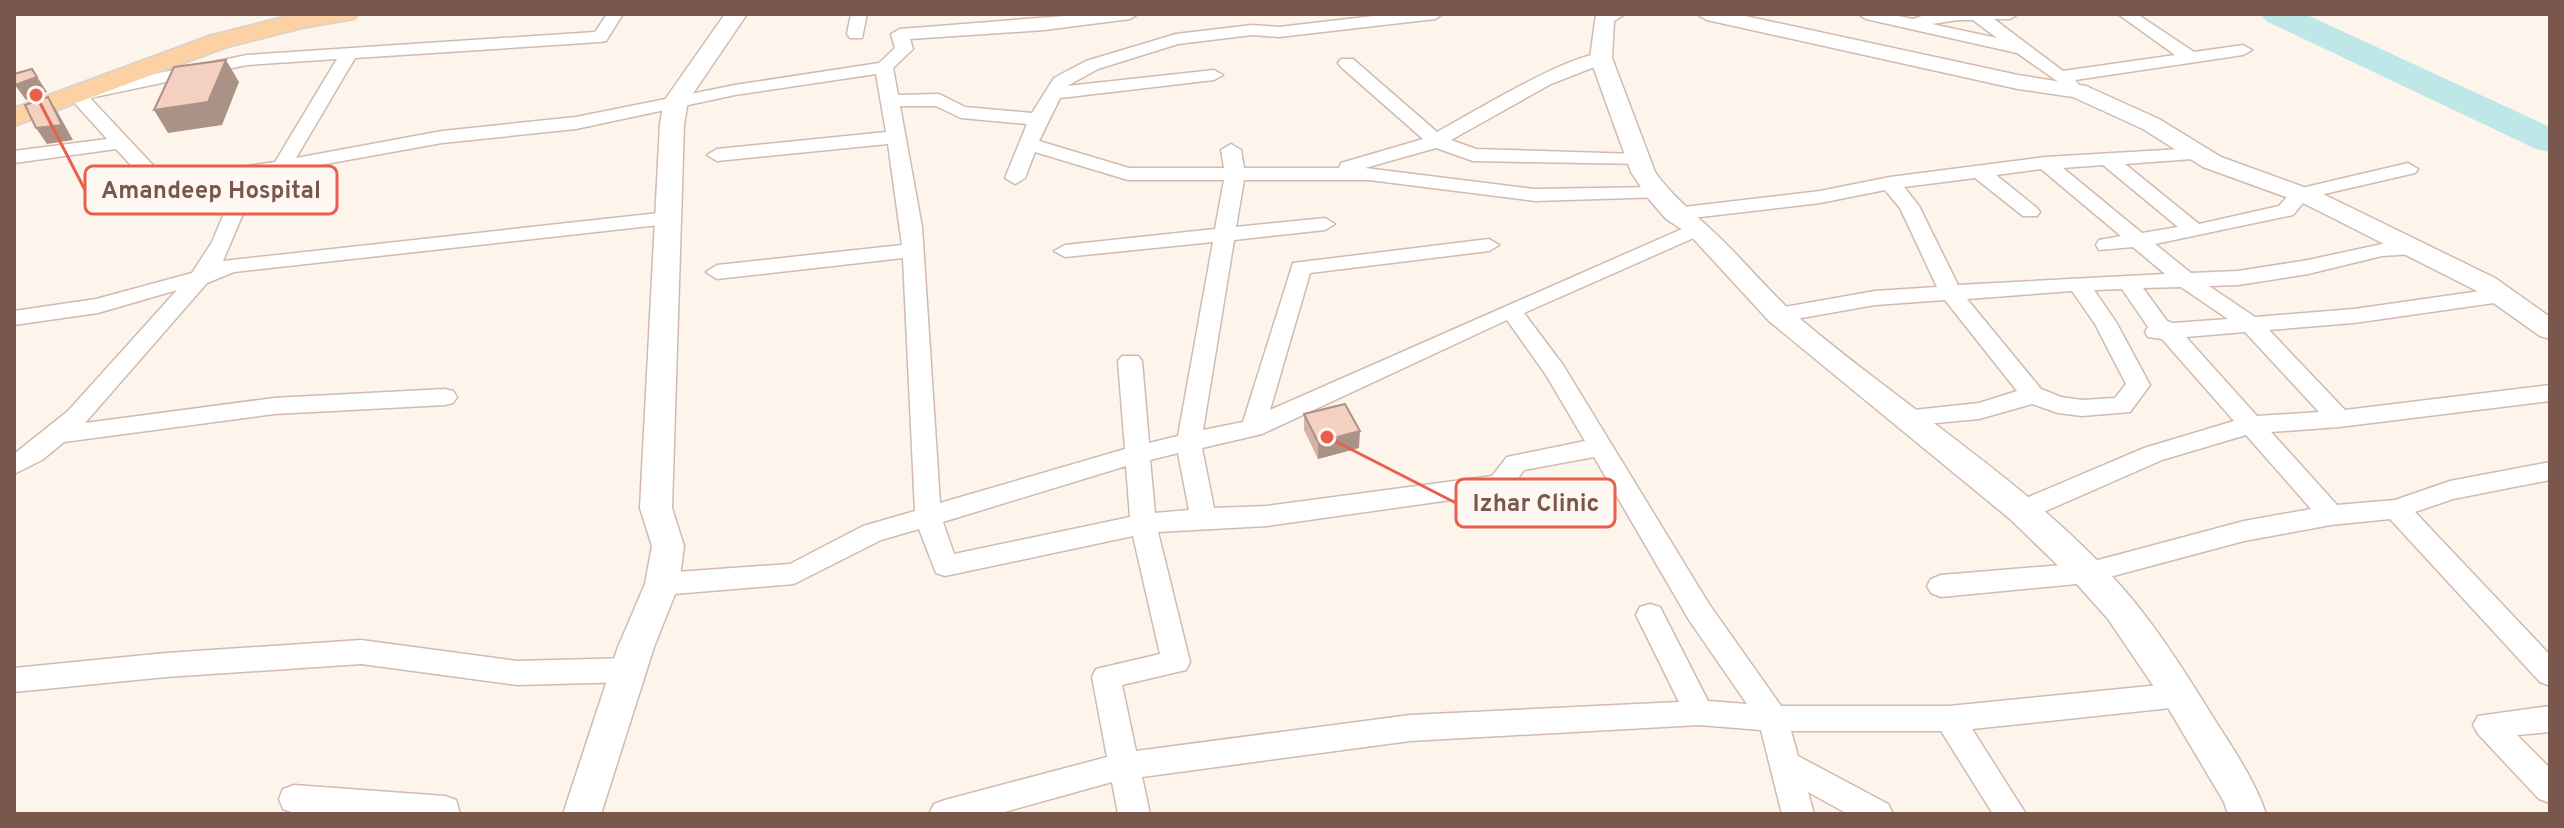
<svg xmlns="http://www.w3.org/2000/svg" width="2564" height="828" font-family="Overpass,sans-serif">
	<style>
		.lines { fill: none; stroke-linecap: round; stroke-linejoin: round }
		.river { fill: #bee7e8; fill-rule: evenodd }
		.minor-casing { stroke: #d1baaf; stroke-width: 3 }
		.tertiary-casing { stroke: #d1baaf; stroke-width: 3 }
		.primary-casing { stroke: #dad0cd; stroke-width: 3 }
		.minor { fill: #fff; fill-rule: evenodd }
		.tertiary { fill: #fff; fill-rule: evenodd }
		.primary { fill: #fcd1a3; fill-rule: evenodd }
		.wall { fill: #d2b3a6 }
		.shaded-wall { fill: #ab9287 }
		.building { fill: #f4d0c1; stroke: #ab9287; stroke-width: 2 }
		.leader { fill: none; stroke: #e95f4e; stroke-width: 3 }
		.callout-dot { fill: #e95f4e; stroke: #fff8f2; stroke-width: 3 }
		.callout { fill: #fff8f2; stroke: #e95f4e; stroke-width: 3 }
		.callout-label { font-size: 24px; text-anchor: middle; font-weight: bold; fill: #7a574c }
	</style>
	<rect width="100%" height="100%" fill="#fdf4eb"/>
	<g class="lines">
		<path class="river" d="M2261,14H2305L2550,127V152L2536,149L2266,21Z"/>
		<defs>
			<path id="minor" d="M607,14H623L606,41L600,42L355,58L296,158L442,131L576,117L735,85L879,63L895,48L891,34L900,29L1090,14H1138L1130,19L1044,30L910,39L913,49L893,68L898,95L939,94L965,107L1032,113L1054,78L1086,61L1176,34L1252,25L1279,27L1391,14H1443L1435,19L1279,37L1252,35L1178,44L1098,69L1067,86L1214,70L1223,75L1214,80L1060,98L1039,141L1129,168H1224L1221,150L1231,144L1241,150L1244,168H1339L1341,163L1423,139L1341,67L1338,63L1341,59H1353L1437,132C1467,116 1579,47 1607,54L1610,58L1607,62L1551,84L1451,140L1476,149L1639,154L1646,156L1649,160L1646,164L1473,161L1436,148L1365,168L1535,189L1657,187L1664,189L1667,193L1664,197L1535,201L1369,180H1244L1236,227L1325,218L1335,224L1325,230L1234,240L1203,430L1243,422L1293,263L1489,239L1499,245L1489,251L1310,273L1270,410L1691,225H1705L1708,229L1705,233L1524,313L1563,365L1709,604L1781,706H1949L2180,683L2190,686L2195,695L2190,704L2180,707L1972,729L2026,814H1993L1941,731H1791L1798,756L1888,804L1893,814H1848L1808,792L1814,814H1782L1761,730L1699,725L1410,741L1142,777L1150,814H1118L1112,782L997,814H929L934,804L945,800L1107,757L1092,677L1096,669L1160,654L1133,536L945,576L936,573L919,529L881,540L794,584L662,595L652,591L648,584L652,577L662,573L790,564L863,526L915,511L903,258L717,279L706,272L717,265L902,245L888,144L717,161L707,155L717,149L886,132L876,74L735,95L576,129L442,143L259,176L223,261L668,212L678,218L668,224L234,272L207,283L85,423L274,398L445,389L453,391L457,397L453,403L445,405L274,414L64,442L42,460L14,474V454L68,411L177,290L98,313L14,325V311L96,299L192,273L212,242L238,180L160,191L153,189L116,149L14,163V151L107,139L71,99L68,95L71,91L247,55L595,32ZM337,59L275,162L165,178L90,98L247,65ZM900,106H936L961,118L1027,124L1005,178L1015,184L1025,178L1035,152L1128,180H1224L1215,229L1065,245L1054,251L1065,257L1213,242L1178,436L1149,443L1142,361L1138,356H1122L1118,361L1125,449L940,503L922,227ZM1507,320L1546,375L1585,441L1507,457L1492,476L1267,506L1214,508L1202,448L1262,434ZM1178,453L1189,510L1155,513L1150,460ZM1594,457L1689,620L1747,704L1708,701L1660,607L1650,604L1640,607L1636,615L1679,702L1410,715L1136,751L1122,685L1186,670L1190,662L1158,532L1267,526L1500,493L1509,491L1524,470ZM1126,466L1130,517L954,554L943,522Z
				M851,14H867L862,38H850L847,34Z
				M1858,14H1889L1913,19L1928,14H2018L2010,19H1994L2063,71L2175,55L2118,14H2137L2194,52L2243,45L2252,50L2243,55L2075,80L2079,85L2070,90L2017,53L1866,19ZM1958,20H1973L1997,38L1932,24Z
				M2199,148L2206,150L2209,154L2206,158L2125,164L2199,224L2279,206L2293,190L2408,163L2418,169L2415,173L2307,198L2293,215L2155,244L2191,273L2238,271L2308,260L2382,244L2413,242L2424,248L2413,254L2382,256L2308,274L2238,285L2209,286L2255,317L2354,309L2501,288L2509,290L2512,295L2509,300L2501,302L2354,323L2269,330L2345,410L2550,385V401L2339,427L2271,432L2337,505L2395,500L2450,481L2550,462V480L2453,499L2415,512L2550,655V686L2540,682L2390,519L2331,525L2244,541L2087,583L1941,597L1931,593L1927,586L1931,579L1941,575L2087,563L2244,521L2311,509L2246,435L2162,460L2030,518L2021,521L2012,518L2008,511L2012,504L2144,448L2234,421L2162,339L2148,337L2145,332L2148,327L2122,289L2094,290L2116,322L2150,385L2130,412L2082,416L2058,413L2032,404L1979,419L1904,426L1895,424L1892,418L1895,412L1979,403L2017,391L1945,300L1875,305L1779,322L1771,320L1768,315L1771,310L1779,308L1875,291L1937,287L1900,208L1885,190L1820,203L1675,220L1665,214L1675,208L1820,191L1890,177L2045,157ZM2103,165L2178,227L2142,233L2063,168ZM2041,169L2121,236L2099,240L2096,245L2099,250L2133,247L2165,274L1958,285L1919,206L1904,187L1975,178L2023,216H2037L2040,212L2037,208L1996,175ZM2181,287L2228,319L2173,323L2167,321L2143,288ZM2072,291L2095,324L2126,384L2115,398L2082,400L2061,397L2041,389L1967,299ZM2245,332L2319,412L2257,416L2186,337Z
				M361,640L517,661L629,658L639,662L643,670L639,678L629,682L517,685L361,664L166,677L14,692V668L166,653Z
				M2550,706V732L2517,735L2550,768V803L2539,799L2478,734L2473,725L2478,716Z
				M294,785L445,796L456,800L460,814L294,813L283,809L279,799L283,789Z"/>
			<path id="tertiary" d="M725,14H747L688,101L684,124L672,508L684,546L679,584L654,647L601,814H563L618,647L645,584L652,546L640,508L660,124L664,101Z
				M1596,14H1625L1614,21L1612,58L1655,172C1677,203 1706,222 1731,249C1751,269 1769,291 1790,310C1899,405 2040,488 2132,599C2161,634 2187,675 2211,714C2231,746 2254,778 2266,814H2228L2224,802L2167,706L2108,619L2075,582L2010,519L1769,321L1689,234L1666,219L1648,198L1631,172L1590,58Z
				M1696,14H1736L2018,75L2086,86L2159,119L2221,157L2323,194L2495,278L2550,317V339L2540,336L2475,290L2305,204L2203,167L2143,129L2073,97L2018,89L1707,20Z"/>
			<path id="primary" d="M295,14H358L354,19L302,28L227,47L14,126V108L209,36Z"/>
		</defs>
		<use href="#minor" class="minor-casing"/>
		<use href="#tertiary" class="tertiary-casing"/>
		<use href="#primary" class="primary-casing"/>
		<use href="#minor" class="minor"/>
		<use href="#tertiary" class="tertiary"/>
		<use href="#primary" class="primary"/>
	</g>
	<path class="wall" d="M1304,414L1359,448L1318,459L1304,430Z"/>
	<path class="shaded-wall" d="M226,60L239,82L222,125L168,133L154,110Z
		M32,69L47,92L26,100L15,85Z
		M48,97L58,113L73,140L47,144L36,128Z
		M1360,431L1359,448L1318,459V442Z"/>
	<path class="building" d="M226,60L208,102L154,110L174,67Z
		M32,69L37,77L15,85L14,74Z
		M48,97L62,125L36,128L25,105Z
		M1345,404L1360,431L1318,442L1304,414Z"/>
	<path class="leader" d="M36 95L85 190M1327 437L1456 503"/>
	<g class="callout-dot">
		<circle cx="36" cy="95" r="8"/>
		<circle cx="1327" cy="437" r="8"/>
	</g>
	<g class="callout">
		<rect x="85" y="166" width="252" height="48" rx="8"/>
		<rect x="1456" y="479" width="159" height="48" rx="8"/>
	</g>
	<g class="callout-label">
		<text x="211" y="198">Amandeep Hospital</text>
		<text x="1536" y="511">Izhar Clinic</text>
	</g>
	<rect width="2564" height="828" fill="none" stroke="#7a574c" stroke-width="32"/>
</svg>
